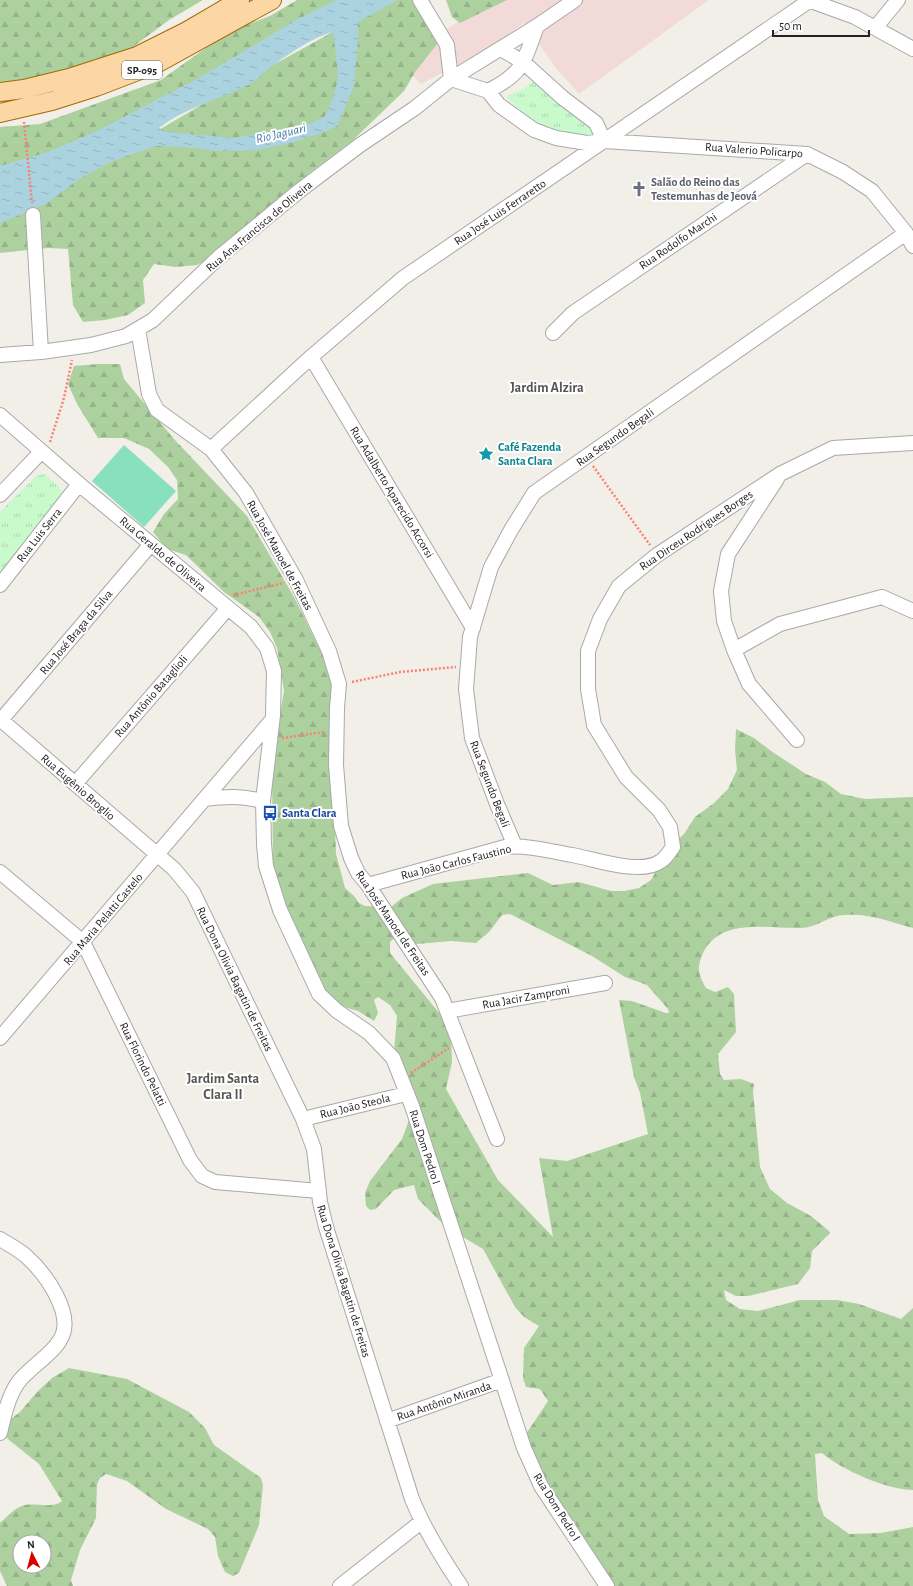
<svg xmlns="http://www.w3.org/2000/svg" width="913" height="1586" font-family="'Alegreya Sans',sans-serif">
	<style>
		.commercial { fill: #f2dad9 }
		.forest { fill: url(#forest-firs); fill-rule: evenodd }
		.park { fill: url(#park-tufts) }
		.pitch { fill: #88e0be }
		.water { fill: url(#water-ripples); fill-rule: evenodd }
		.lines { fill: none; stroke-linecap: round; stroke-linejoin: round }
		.minor-casing { stroke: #a9a9a9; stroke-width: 16 }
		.major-casing { stroke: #a06b00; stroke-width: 20 }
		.path { stroke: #fa8072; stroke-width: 2.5; stroke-dasharray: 2 2; stroke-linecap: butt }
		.minor { stroke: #fff; stroke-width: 14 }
		.major { stroke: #fcd6a4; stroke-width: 18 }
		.labels { text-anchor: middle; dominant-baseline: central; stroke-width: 4; stroke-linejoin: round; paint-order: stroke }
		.shield { fill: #fff; stroke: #646464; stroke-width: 1 }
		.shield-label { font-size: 11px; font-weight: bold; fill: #222 }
		.street-label { font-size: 12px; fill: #222; stroke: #fff }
		.worship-label { font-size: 12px; font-weight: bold; fill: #5b616d; stroke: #fff; text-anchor: start }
		.culture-label { font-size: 12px; font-weight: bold; fill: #0d838f; stroke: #fff; text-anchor: start }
		.transit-label { font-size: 12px; font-weight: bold; fill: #164399; stroke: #fff; text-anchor: start }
		.water-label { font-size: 13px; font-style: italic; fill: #4a7aab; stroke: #fff }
		.quarter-label { font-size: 14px; font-weight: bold; fill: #555; stroke: #fff }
	</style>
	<defs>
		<pattern id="forest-firs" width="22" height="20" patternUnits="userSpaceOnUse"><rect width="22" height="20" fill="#add19e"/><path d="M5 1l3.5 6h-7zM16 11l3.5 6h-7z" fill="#95b388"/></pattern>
		<pattern id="park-tufts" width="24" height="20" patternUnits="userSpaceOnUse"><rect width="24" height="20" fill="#c8facc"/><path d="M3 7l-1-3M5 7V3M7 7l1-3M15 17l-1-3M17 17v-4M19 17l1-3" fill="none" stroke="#acd6af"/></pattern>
		<pattern id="water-ripples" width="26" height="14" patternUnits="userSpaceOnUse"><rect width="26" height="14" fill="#aad3df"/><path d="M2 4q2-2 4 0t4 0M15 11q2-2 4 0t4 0" fill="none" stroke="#92b5bf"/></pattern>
	</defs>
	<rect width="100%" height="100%" fill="#f2efe9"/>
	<path class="commercial" d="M493,0H709L579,94L556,68L524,23L483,52L421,84L397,60Z"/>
	<path class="forest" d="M0,0H203L169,20L130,49L0,95Z
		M297,0H353L68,162L0,179V127L40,124L161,80L228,32L270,16Z
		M394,0H419L442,38L415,72L404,91L352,141L309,173L215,256L197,265L175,267L154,264L143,280L145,303L128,315L105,320L83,322L73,305L68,249L48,248L0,253V205L48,195L208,101L385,3Z
		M446,0H507L460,23L452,17Z
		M97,364H120L124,379L174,439L247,516L294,597L330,670L332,699L330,761L332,806L335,828L336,854L345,888L354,896L359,903L365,906L391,907L402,898L433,884L528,873L553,885L579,882L611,891H624L639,888L651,880L669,848L684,834L695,817L714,803L728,789L737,770L735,750L736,729L754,738L771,751L806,774L825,782L841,794L865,799L913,797V928C891,922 868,913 845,915C830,915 816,928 801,928C769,929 723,917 704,951C696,967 698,974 706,988L715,992L728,987L734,994L736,1032L718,1054L720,1074L724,1080L741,1079L754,1084L753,1091L760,1167L770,1189L787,1203L811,1216L830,1232L829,1234L812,1251L810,1268L798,1284L748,1296H736L724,1290L726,1300L740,1309L758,1311L800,1300H837L859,1304L901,1319L913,1308V1490C887,1490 842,1470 822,1453L815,1454L818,1500L824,1516L849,1534L881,1533L913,1527V1586H600L569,1524L525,1467L522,1450L524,1437L548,1401L540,1389L526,1387L523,1378L524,1348L539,1326L524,1317L515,1307L483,1249L446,1227L418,1199L414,1185L394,1190L376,1209L370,1210L366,1206L365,1193L370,1181L402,1139L409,1120L408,1092L394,1051L397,1016L390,1005L378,997L374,1000L378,1013L374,1021L358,1011L337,1005L323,991L289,919L273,866L272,777L277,732L284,691L277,648L270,632L259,617L224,592L186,555L167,549L153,532L164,514L178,499L177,480L168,467L149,449L124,438H98L77,404L68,384L74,366ZM510,914L592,956L625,977L647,985L668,1009L669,1013H666L632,1001L619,1000L634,1077L640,1093L648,1134L567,1161L539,1158L553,1237L498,1180L446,1089L452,1062L451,1036L445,1020L390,953V942L393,939L417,944L451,941L476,943L489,932L502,915Z
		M69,1368L127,1379L189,1412L205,1428L214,1445L261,1478L263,1485L259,1525L239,1573L233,1576L225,1572L218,1556L215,1537L208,1529L166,1509L127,1481L106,1474L100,1478L97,1484L96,1518L80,1550L71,1580L73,1586H7L0,1571V1523C8,1516 14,1508 25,1505C38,1503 52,1509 62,1501L39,1464L9,1440L2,1432L3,1425L20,1412L37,1392L52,1378ZM20,1542H44V1566H20Z"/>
	<path class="park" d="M535,76L593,125L594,135C573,136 549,131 531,119C522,113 514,104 506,96C518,92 530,88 535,76Z
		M45,474L56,484L62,491L60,501L0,572V512L33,479L38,475Z"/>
	<path class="pitch" d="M124,445L176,491L144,527L92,481Z"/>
	<path class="water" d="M337,0H397L358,22V40L354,86L337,126L321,133L290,143L257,150L219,151L186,147L156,146L110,162L79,179L47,203L0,223V166L48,152L97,131L197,79L298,19ZM333,32L337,63L338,80L329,109L324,117L309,124L287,129L233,138L166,132L159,128C186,107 220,100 250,84C259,79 265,70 274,65C291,52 312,38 333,32Z"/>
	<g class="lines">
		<defs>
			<path id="minor" d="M420,0L447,45L451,79
				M808,0L855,17L913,49
				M875,28L898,0
				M501,49L523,62L563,98L596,123L604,141
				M451,79L488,91L499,105L534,130L556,138L587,143L604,141L807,154L843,172L872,191L906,233L913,246
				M488,91C524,73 524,61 537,26
				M33,215L41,352
				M138,329L149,394L157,410L211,449L246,493L296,580L329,651L339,684L337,708L336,765L341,826L351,858L358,873L368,885L442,998L497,1139
				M553,333L573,313L807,154
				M0,355L41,352L91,345L126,336L153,320L218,258L299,191L360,145L415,108L451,79L537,26L575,0
				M311,357L473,628
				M0,415L86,490L251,627L267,648L274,671L273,715L263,801L264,844L266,866L280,910L319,994L337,1011L369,1033L393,1058L412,1106L524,1448L541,1486L607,1586
				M211,449L311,357L403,278L809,1
				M777,479L728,554L721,591L724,621L734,650L749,684L797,740
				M0,495L41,452
				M0,585L79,484
				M734,650L780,624L882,597L913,611
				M0,719L174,869L193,892L303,1119L314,1149L320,1202L326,1227L412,1499C425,1531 442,1558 461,1586
				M1,720L151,544
				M75,784L228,608
				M205,799C228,796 241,796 263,801
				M515,846L497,804L472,738L466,689L470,637L491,567L511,530L534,493L906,233
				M0,872L83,942L190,1160L202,1176L215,1182L319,1191
				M368,885L505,847C527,845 550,851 572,855C595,859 641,876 661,861C666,858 670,851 673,847L670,827L659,810L626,777L594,725L588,689V651L600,619L619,586L657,555L780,474L833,448L913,443
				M447,1011L605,983
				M0,1038L272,720
				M303,1119L406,1094
				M0,1239C8,1244 18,1249 26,1256C45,1273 76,1315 60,1340C51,1356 28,1368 17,1384C8,1398 4,1416 0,1433
				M387,1421L502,1380
				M340,1586L421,1522"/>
			<path id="major" d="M0,92L24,89L69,78L137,56L187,31L240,0
				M0,113L52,101L96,87L156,64L272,0"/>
		</defs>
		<use href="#minor" class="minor-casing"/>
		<use href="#major" class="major-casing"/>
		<path class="path" d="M24,122L32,203
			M50,442L64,398L72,360
			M593,466L650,545
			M233,595L284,583
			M352,682L400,672L456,667
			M282,738L325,732
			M411,1073L449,1048"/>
		<use href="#minor" class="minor"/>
		<use href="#major" class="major"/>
	</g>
	<defs>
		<symbol id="church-bare" viewBox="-9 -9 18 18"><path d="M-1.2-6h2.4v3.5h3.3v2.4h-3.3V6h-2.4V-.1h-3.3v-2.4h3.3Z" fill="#6b7280" stroke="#fff" stroke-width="2.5" paint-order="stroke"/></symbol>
		<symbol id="sight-bare" viewBox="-9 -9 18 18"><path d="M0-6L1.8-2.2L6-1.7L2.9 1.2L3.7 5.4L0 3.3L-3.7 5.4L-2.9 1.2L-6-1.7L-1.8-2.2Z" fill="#0f9aa8" stroke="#fff" stroke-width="2.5" paint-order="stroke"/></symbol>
		<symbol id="bus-bare" viewBox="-9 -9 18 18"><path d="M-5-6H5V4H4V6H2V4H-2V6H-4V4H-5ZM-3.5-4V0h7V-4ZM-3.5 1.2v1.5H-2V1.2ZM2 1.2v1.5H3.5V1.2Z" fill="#1a4fb4" stroke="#fff" stroke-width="2.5" paint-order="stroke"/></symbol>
	</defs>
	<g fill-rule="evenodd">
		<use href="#church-bare" x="628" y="178" width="22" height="22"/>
		<use href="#sight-bare" x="475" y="443" width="22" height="22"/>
		<use href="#bus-bare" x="259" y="802" width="22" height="22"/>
	</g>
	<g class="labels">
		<rect class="shield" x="122" y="61" width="40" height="18" rx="3"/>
		<g class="shield-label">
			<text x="142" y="70">SP-095</text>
		</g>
		<g class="street-label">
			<text transform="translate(754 150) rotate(4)">Rua Valerio Policarpo</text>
			<text transform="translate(500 212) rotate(-34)">Rua José Luis Ferraretto</text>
			<text transform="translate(259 226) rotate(-40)">Rua Ana Francisca de Oliveira</text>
			<text transform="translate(678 241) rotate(-34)">Rua Rodolfo Marchi</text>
			<text transform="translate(615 437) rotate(-35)">Rua Segundo Begali</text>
			<text transform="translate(392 492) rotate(59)">Rua Adalberto Aparecido Accorsi</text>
			<text transform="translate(696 530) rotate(-34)">Rua Dirceu Rodrigues Borges</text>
			<text transform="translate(39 535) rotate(-52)">Rua Luis Serra</text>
			<text transform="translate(163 554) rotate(40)">Rua Geraldo de Oliveira</text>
			<text transform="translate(280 555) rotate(61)">Rua José Manoel de Freitas</text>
			<text transform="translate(76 632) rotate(-50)">Rua José Braga da Silva</text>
			<text transform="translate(151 696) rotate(-49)">Rua Antônio Bataglioli</text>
			<text transform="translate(490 784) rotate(69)">Rua Segundo Begali</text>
			<text transform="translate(78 787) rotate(41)">Rua Eugênio Broglio</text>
			<text transform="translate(456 862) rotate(-14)">Rua João Carlos Faustino</text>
			<text transform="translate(103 919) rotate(-50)">Rua Maria Pelatti Castelo</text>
			<text transform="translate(393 923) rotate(56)">Rua José Manoel de Freitas</text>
			<text transform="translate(235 979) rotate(64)">Rua Dona Olivia Bagatin de Freitas</text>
			<text transform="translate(526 997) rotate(-10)">Rua Jacir Zamproni</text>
			<text transform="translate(143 1064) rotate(64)">Rua Florindo Pelatti</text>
			<text transform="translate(355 1106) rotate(-14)">Rua João Steola</text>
			<text transform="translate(425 1147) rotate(72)">Rua Dom Pedro I</text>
			<text transform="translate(344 1281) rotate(73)">Rua Dona Olivia Bagatin de Freitas</text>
			<text transform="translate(444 1401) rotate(-19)">Rua Antônio Miranda</text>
			<text transform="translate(557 1507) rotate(58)">Rua Dom Pedro I</text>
		</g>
		<g class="worship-label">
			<text x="651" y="182">Salão do Reino das<tspan x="651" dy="14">Testemunhas de Jeová</tspan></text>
		</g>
		<g class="culture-label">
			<text x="498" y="447">Café Fazenda<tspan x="498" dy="14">Santa Clara</tspan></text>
		</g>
		<g class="transit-label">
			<text x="282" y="813">Santa Clara</text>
		</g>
		<g class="water-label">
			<text transform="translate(281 134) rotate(-13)">Rio Jaguari</text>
		</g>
		<g class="quarter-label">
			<text x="547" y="388">Jardim Alzira</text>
			<text x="223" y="1079">Jardim Santa<tspan x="223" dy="16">Clara II</tspan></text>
		</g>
	</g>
	<g transform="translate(32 1554) rotate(354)"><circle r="19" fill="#ffffff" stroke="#a7a7a7"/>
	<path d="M0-3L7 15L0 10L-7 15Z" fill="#d40000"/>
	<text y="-6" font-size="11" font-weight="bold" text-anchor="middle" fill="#222222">N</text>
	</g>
	<path d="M773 30v6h96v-6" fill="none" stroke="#222222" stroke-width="2"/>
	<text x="779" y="30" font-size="12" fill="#222222" stroke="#ffffff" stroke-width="3" paint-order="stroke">50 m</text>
</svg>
